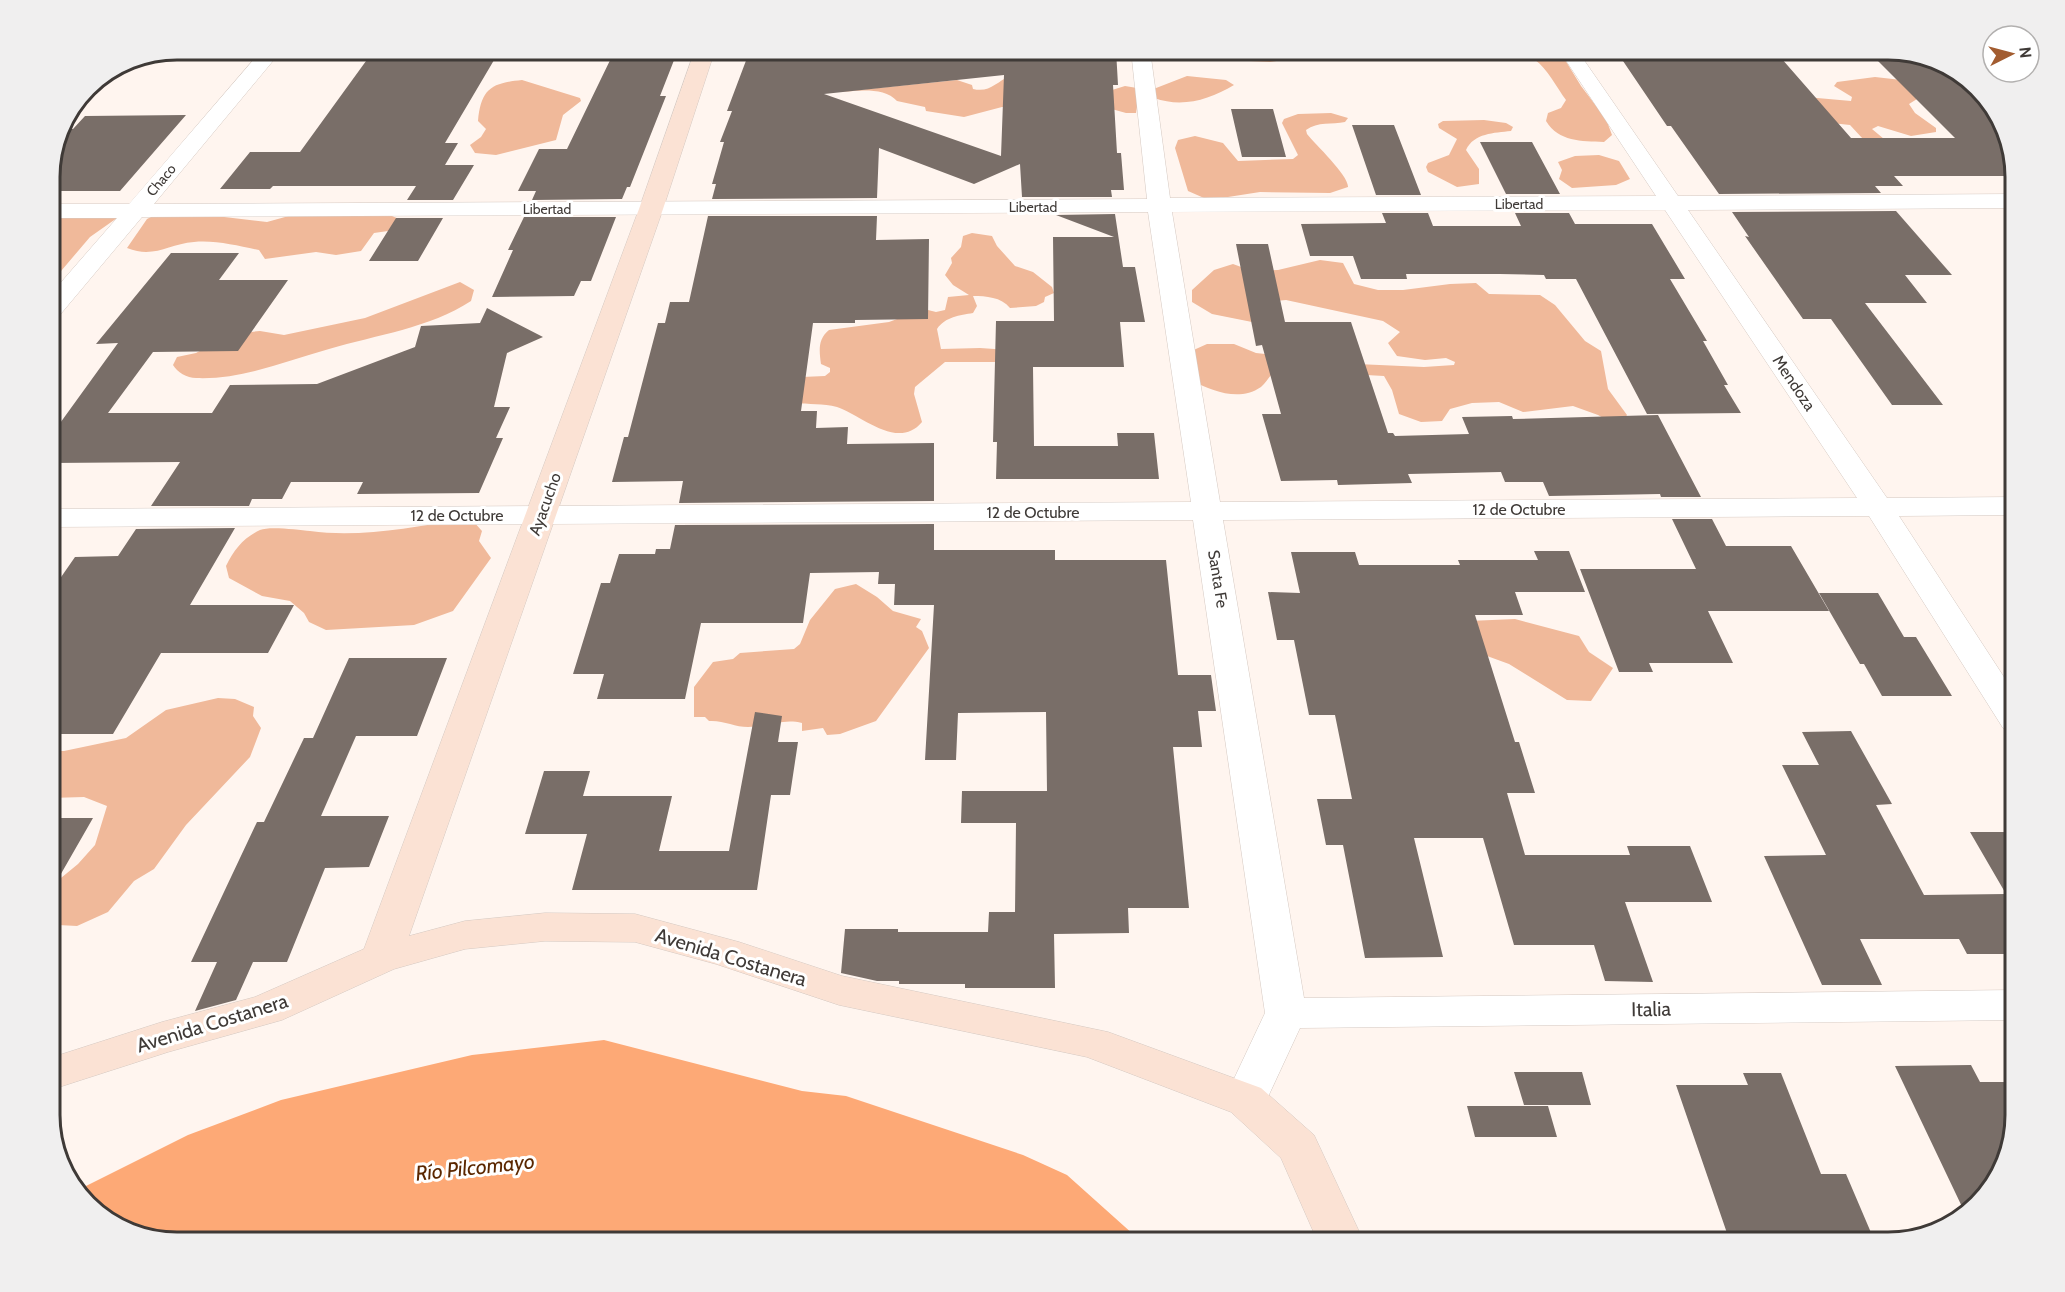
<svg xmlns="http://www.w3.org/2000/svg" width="2065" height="1292" font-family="Cabin,sans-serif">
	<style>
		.green { fill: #f0b99a }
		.water { fill: #fda976 }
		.building { fill: #796e68; fill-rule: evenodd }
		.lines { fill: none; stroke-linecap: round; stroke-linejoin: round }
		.street-casing { stroke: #d5c9c2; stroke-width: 1 }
		.secondary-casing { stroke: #d5c9c2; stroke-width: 1 }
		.street { fill: #fff; fill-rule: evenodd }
		.secondary { fill: #fbe2d4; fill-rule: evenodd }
		.labels { text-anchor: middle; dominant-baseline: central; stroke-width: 6; stroke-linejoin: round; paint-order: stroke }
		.far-street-label { font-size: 14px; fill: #3f3a37; stroke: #fff }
		.street-label { font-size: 16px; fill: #3f3a37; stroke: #fff }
		.near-street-label { font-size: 20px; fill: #3f3a37; stroke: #fff }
		.near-water-label { font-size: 21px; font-style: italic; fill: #5b2700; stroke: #fff }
		.rim { fill: none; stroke: #3f3a37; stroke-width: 3 }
	</style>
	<rect width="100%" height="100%" fill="#fff5ef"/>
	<path class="green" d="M1184,50H1300L1296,56L1290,59L1270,62L1249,61L1231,53L1202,55Z
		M1449,50H1559L1581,86L1606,119L1612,135L1604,142C1581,141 1559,142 1546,121L1548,113L1561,108L1566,100C1557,88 1547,68 1535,60C1508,43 1479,60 1449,50Z
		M1010,76L1112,90L1125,86L1137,88L1138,101L1136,113H1126L1108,108L1023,107H1002L964,117L926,111L925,107L897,101C884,86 855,91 838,92L957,80L972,85L973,89C990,93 996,82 1010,76Z
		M1187,76L1226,80L1234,85C1209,100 1182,108 1154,98L1151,90Z
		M1875,77L1919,82L1917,99L1909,104L1915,113L1936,128V132L1911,136L1878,126L1872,129L1884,139H1863L1850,125L1813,121L1806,97L1851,101L1852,97L1834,86L1837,82Z
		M522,80L580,98L581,101L563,115L556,140L496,155L475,153L470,145L481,137L486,129L478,121C481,89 491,83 522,80Z
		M1331,113L1348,118L1345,122C1332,125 1318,121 1306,130L1307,134C1316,145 1349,176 1348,187L1330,193L1260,192L1228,197L1204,198L1188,191L1175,148L1178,140L1195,136L1223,143L1238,161L1293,159L1298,155L1282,123L1284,119L1298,114Z
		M1484,120L1506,123L1513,127L1511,131C1494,133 1474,133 1466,150L1479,169V184L1457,187L1428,172L1426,167L1428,163L1449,155L1457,139L1439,128L1438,124L1443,121Z
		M1599,155L1619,161L1630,179L1616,185L1572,188L1559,179L1562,170L1558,162L1575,156Z
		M50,205H93L117,218L90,237L50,284Z
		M314,209C345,210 381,204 406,224L402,229L374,233L361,251L336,255L316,252L265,259L259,250C238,246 216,240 194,242C168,244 154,259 127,248L147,219L165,210L267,222Z
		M972,233L992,236L997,246L1015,266L1033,272L1052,287L1054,293L1045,297L1044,302L1036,306L1010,308C1001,297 986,296 973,296L977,306L973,313C960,315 945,317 937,329L941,349L980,348L1009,350L1002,362H945L915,387L914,394L922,422C898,451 861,415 837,407C823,403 809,405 794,403L802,377L825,376L830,372V368L821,364C819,350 818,339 829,330L889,322L924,309L936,312L945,310L948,297L969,295L953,285L945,275L952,263L951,258L961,247L963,236Z
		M1320,260L1343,263L1354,284L1378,290H1403L1450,284L1476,283L1489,294L1540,295L1555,305L1585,341L1601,351L1608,389L1627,415L1619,427L1598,415L1573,406L1523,412L1499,402L1472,403L1450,409L1442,421L1421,422L1399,414L1392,390L1384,376L1277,370C1270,374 1267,382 1261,387C1239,402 1213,391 1192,381L1187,353L1207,344H1234L1256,353L1357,364L1424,367L1454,365L1455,362L1446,358L1425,360L1397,356L1388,343L1400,332L1383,321L1286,300L1264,302L1252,322L1212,314L1192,302V290L1214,270L1233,264L1252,271L1278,270Z
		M460,282L474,290L471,301C430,328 376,335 329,349C286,361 241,380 196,378C187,378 177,372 173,365L177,357L196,353L231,334L260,331L284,335L365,318Z
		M461,520L473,521L482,531L479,541L491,558L453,611L414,625L326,630L309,622L304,613L290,601L262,596L229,578L226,566C234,550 243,538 260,530C270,526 298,530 310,531C360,538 412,527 461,520Z
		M856,584L877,597L893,611L921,619L916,627L922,631L929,648L876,721L840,734L827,735L823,728L802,731V723C783,718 767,727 748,727C735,727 723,720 709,721L705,717H694V687L713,662L733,659L740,653L794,649L800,644L810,620L835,589Z
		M1515,619L1579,636L1589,652L1613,668L1591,701L1567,700L1509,664L1435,637L1469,621Z
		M218,698L235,699L254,707L253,716L261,728L250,757L186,825L154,869L134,881L108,912L77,926L58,925L50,922V887L78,864L95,845L107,806L84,797L50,798V751H64L126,738L166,710Z"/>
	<path class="water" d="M604,1040L802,1091L846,1096L1023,1155L1067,1175L1134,1235L1139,1242H177L107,1221L78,1190L188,1135L281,1100L472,1055Z"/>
	<path class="building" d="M374,50H500L445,143H458L445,165H474L453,200H407L416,186H273L270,189H220L250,152H300Z
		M615,50H678L660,96H666L630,187H627L622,199L532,200L536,191H518L539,149H567Z
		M750,50H1116L1118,85H1113L1117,153H1121L1124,190H1111L1112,197H1022L1020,164L974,184L879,148L877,198L712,199L716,184H712L724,142H720L732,111H727ZM1004,75L1001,156L824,94Z
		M1654,50H1774L1851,138H1955L1867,50H1888L1958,71L1999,114L2015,176H1894L1903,186H1875L1881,193L1719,194L1671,126H1667L1623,61H1663Z
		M1231,109H1273L1286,157H1242Z
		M186,115L120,191H50V169L59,129H73L85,116Z
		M1352,125H1394L1421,195H1376Z
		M1480,142H1532L1560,194H1506Z
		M1896,211L1952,275H1905L1927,303H1865L1943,405H1892L1831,319H1803L1745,236L1749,237L1732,212Z
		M1382,213H1428L1433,226H1521L1515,213H1569L1575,224H1652L1685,279H1670L1707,341H1703L1728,385H1724L1741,413L1647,414L1576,279H1546L1544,275L1500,274H1406L1407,279H1361L1353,256H1310L1301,224L1386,223Z
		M1115,214L1123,267H1135L1145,322H1120L1124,367H1033L1034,446H1118L1117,433H1154L1159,479H996L997,442H993L996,321H1054L1053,237H1114L1056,215Z
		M708,216H877L876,240L929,239L928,319L855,320V323H813L801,411H817L816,428L848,427L847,444L934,443V501L679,503L683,481L612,482L624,437H628L658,323H665L670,302H689Z
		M524,217H616L591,281H581L574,296L492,297L513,250H508Z
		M396,218H443L418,261H369Z
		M1236,244H1268L1285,322H1351L1388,433H1393L1395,436L1469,434L1462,417L1512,416L1513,419L1658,415L1701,497H1661L1660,494L1549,496L1543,482H1505L1501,472L1408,474L1412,483L1338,485L1337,480L1281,481L1262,414H1281L1262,345L1256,346Z
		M171,253H239L219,280H288L238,351L153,352L108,413H212L230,385L317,384L415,347L421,326L480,323L487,308L543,337L507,353L494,407H510L496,438H503L479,493L357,494L363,482H291L282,499H252L249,506H151L180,462L50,463V437L118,343L96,344Z
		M1672,519H1712L1726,546H1791L1829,611H1708L1733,663H1649L1653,672H1619L1580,569H1696Z
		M934,524V550H1055V560H1166L1178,675H1211L1216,711H1198L1202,747H1173L1189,908H1128L1129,933L1054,934L1055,988H965V984H899V981H877L841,973L845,929H898V932H988L989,912H1015L1016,823H961L962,791H1047L1046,712L958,713L956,760H925L934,605H894L895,584H878L879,572L810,573L803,623H701L685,699H597L604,674H573L601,583H610L619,554H655L656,549H670L675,525Z
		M235,528L190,605H294L268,653H161L113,734H50V593L75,557L118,556L136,529Z
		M1534,551H1569L1585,592H1515L1523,615H1475L1515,742H1519L1535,793H1507L1525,855H1630L1627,846H1690L1712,902H1625L1653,982L1605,981L1594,945H1514L1483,838H1414L1443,957L1365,958L1343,845H1326L1317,799H1352L1335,715H1309L1294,640H1277L1268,592L1300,593L1291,552H1355L1359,565H1460L1458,560H1538Z
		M1819,593H1878L1904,637H1916L1952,696H1882L1864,664H1860Z
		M349,658H447L417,736H356L321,816H389L369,867L325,868L287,962H253L236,1000L195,1011L217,962H191L257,822H264L304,738H313Z
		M755,712L782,716L778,742H798L790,795H771L757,890H572L587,834H525L544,771H590L583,796H672L659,851H729Z
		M1851,731L1892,804L1876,805L1924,895L2006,894L1970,832H2015V954H1967L1959,939H1860L1882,985H1822L1764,856L1826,855L1782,765H1819L1802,732Z
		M50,818H93L50,893Z
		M1971,1065L1980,1082H2015V1115L1994,1185L1965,1213L1895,1066Z
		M1514,1072H1582L1591,1105H1524Z
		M1743,1073H1781L1821,1174H1846L1875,1242H1810L1808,1236H1728L1676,1085H1748Z
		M1467,1106H1548L1557,1137H1475Z"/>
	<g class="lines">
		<defs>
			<path id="street" d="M262,50H282L154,204L1147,199L1131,50H1150L1170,198L1656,196L1559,50H1577L1678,196L2015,194V208L1688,210L1887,498L2015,497V515L1899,516L2015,694V731L2003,728L1869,516L1223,520L1304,998L2015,990V1020L1300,1028L1261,1112L1246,1117L1231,1112L1224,1100L1265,1013L1193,520L50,527V509L1191,502L1148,212L142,217L59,316L50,319V295L117,218H50V204H129ZM1665,210L1857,498L1220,502L1172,212Z"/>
			<path id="secondary" d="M695,50H715L663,209L409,936L465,921L545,913L635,914L739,942L842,976L1108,1032L1261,1088L1314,1135L1364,1242H1318L1281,1158L1231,1112L1087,1057L839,1005L716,964L635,942L545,941L465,949L394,969L282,1020L168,1052L50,1090V1058L162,1022L255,997L364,949L639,209Z"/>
		</defs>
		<use href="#street" class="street-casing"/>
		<use href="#secondary" class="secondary-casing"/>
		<use href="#street" class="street"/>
		<use href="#secondary" class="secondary"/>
	</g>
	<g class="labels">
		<g class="far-street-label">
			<text transform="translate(161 180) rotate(-50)">Chaco</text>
			<text x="1519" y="204">Libertad</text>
			<text x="1033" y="207">Libertad</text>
			<text x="547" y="209">Libertad</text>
		</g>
		<g class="street-label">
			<text transform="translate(1794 383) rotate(56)">Mendoza</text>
			<text transform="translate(545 504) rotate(-70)">Ayacucho</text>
			<text x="1519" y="509">12 de Octubre</text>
			<text x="1033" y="512">12 de Octubre</text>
			<text x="457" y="515">12 de Octubre</text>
			<text transform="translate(1218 579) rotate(81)">Santa Fe</text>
		</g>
		<g class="near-street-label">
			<text transform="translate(731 957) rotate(17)">Avenida Costanera</text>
			<text transform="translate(1651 1009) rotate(-1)">Italia</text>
			<text transform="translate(212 1023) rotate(-17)">Avenida Costanera</text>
		</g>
		<g class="near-water-label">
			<text transform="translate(475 1167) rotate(-6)">Río Pilcomayo</text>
		</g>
	</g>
	<path d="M0 0H2065V1292H0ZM177 60H1888A117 117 0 0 1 2005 177V1115A117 117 0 0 1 1888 1232H177A117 117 0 0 1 60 1115V177A117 117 0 0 1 177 60Z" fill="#f0efef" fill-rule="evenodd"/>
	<path class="rim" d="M177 60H1888A117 117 0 0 1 2005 177V1115A117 117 0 0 1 1888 1232H177A117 117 0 0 1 60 1115V177A117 117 0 0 1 177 60Z"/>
	<g transform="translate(2011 54) rotate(84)"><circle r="28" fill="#ffffff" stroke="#b2b0af" stroke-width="1.5"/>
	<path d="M0-4.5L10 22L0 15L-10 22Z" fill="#a25c30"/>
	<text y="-9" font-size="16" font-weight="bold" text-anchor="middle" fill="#3f3a37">N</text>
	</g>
</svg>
